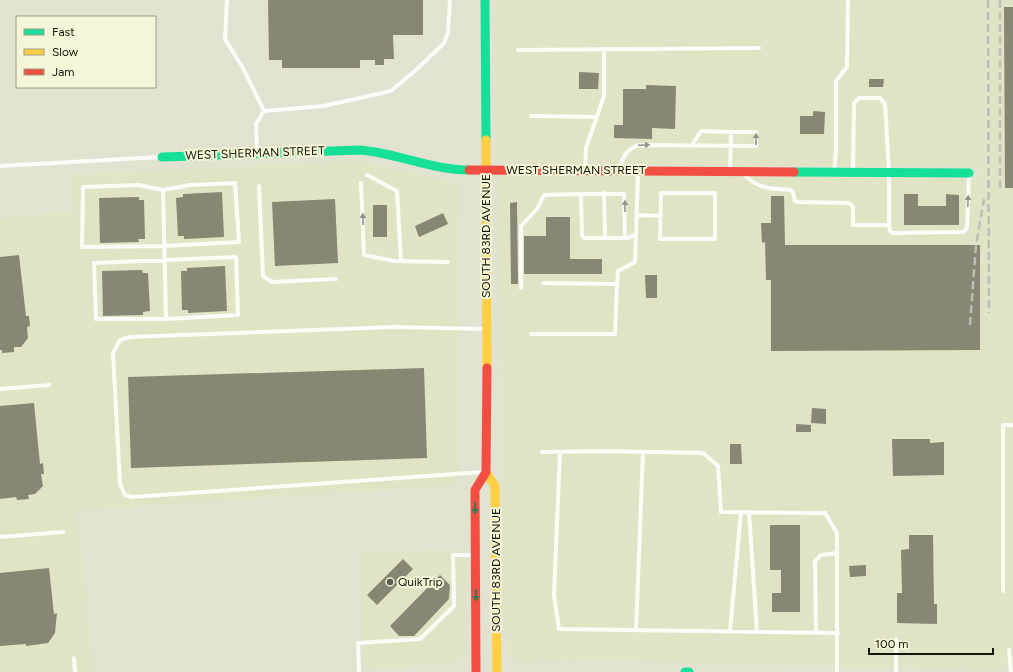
<svg xmlns="http://www.w3.org/2000/svg" width="1013" height="672" font-family="Figtree,sans-serif">
	<rect width="100%" height="100%" fill="#e2e2d1"/>
	<path fill="#e1e3c5" d="M496,0h517v669l-23,1 -309,-7 -63,-4 -100,3 -7,-4 -3,-6v-11l-5,-18 -6,-441 3,-5 5,-4 474,6 1,-12 -473,-3 -8,-5 -3,-5z
		M360,161l101,24 -4,300 -381,25 19,162h-95v-454l71,-6 -1,-37z
		M466,550l-1,105 -15,8 -79,6 -8,-6 -3,-111z"/>
	<path fill="#878773" d="M268,0h155v35h-30l1,24h-10v6h-9v-5h-15v8h-78v-8h-13z
		M1004,7h9v181h-8z
		M579,72l20,1 -1,16h-19z
		M869,79h15l-1,8h-14z
		M646,85l30,1 -1,43 -23,-1v11l-38,-1v-13h9v-36h23z
		M813,111l12,1 -1,22h-24v-18h13z
		M222,192l2,45 -40,2v-3h-6l-2,-38 7,-1v-3z
		M904,194h14v12h28v-12l13,1v30h-55z
		M771,196h13l1,49h195v105l-209,1v-71h-5l-1,-38 -3,1 -1,-20h10z
		M139,197v3h5l1,39h-7l1,3 -39,1 -1,-45z
		M335,199l3,64 -63,3 -3,-64z
		M517,202l1,82h-7l-1,-81z
		M373,205h14v32h-14z
		M443,213l5,11 -29,13 -4,-11z
		M546,217h24v42h32v15h-78v-38h22z
		M19,255l7,61h3l1,10 -3,1 1,11 -7,9h-7v5l-12,1v-3h-2v-93z
		M225,266l2,45 -39,2v-3h-6l-1,-39h6v-3z
		M142,270l1,3h5l2,38 -7,1v3l-40,1 -1,-45z
		M645,275h12v23h-11z
		M424,368l3,90 -296,10 -3,-91z
		M34,403l6,61 3,-1 1,11h-3l2,12 -8,8 -7,1 1,4 -12,1 -1,-3 -16,2v-93z
		M812,408l14,1v15l-15,-1z
		M796,424l15,1v7h-15z
		M892,439h38v4l14,-1v33l-51,1z
		M730,444h11l1,20h-12z
		M770,525h30v87h-28v-19h9v-23h-11z
		M909,535h24l1,69h3v20l-40,-1v-30h5l-1,-43 8,-1z
		M403,559l10,10 -36,36 -10,-10z
		M866,565v11l-16,1 -1,-11z
		M49,568l5,46 3,-1 -2,20 -7,10 -22,3v-2l-26,2v-73z
		M440,575l10,10 -1,14 -35,37h-15l-9,-10z"/>
	<g fill="none" stroke-linecap="round" stroke-linejoin="round">
		<path stroke="#fbfbf8" stroke-width="4" d="M227,0l-2,39 18,29 21,43
			M518,50l241,-2
			M531,116l66,1
			M692,145l9,-14 30,1 -1,39
			M257,152l-1,-28 8,-13 60,-5 67,-15 26,-22 27,-26 4,-10 2,-33
			M0,166l161,-9
			M585,170l1,-22 18,-52v-47
			M620,170c1,-12 8,-23 20,-25l116,1v-14h-25
			M834,172l2,-22v-69l11,-14 1,-67
			M743,173c13,16 29,16 48,17l2,2 2,9 3,1 51,1 4,4v18h36v-53l-4,-68 -5,-6h-21l-5,5 -1,68
			M367,175l30,16 4,70
			M235,183l4,59 -75,4 -82,1 1,-60 56,-2 24,5 27,-5z
			M361,183l3,72 30,6 54,1
			M259,186l4,90 9,6 64,-3
			M163,190c1,43 2,86 3,129h-70l-2,-56 142,-6 2,58 -72,4
			M604,193l1,45
			M661,193h54v46h-55z
			M581,194h43l1,44
			M638,215l22,1
			M889,225l1,6 2,2 71,-1 4,-4 2,-54
			M543,283l74,1 1,-13 17,-9 1,-28
			M521,288v-62l16,-17 7,-14 37,-1 1,41 2,3h44l8,-4 2,-61
			M531,334h84l2,-50
			M0,389l49,-4
			M542,452l61,-1 100,2 15,13 3,46 104,1 12,20v139
			M560,452l-6,143 5,34 279,4
			M483,472l-351,25 -7,-2 -5,-11 -7,-131 7,-13 10,-3 264,-10 92,2
			M749,512l8,120
			M0,537l63,-5
			M1003,591v-166h10
			M636,630l7,-178
			M730,631l11,-119
			M816,633l-1,-72 6,-6 16,-2
			M896,639v33
			M1009,650l2,22
			M74,658l1,14
			M359,672l-1,-29 62,-4 34,-33 -1,-51h22"/>
		<path stroke="#16e098" stroke-width="9" d="M485,0l1,140
			M162,157l198,-7c37,3 72,20 109,20
			M794,172l175,1
			M685,672h4"/>
		<path stroke="#ffcf43" stroke-width="9" d="M486,140l1,228
			M486,472l9,14 2,186"/>
		<path stroke="#f24e42" stroke-width="9" d="M469,170l325,2
			M476,672l-1,-182 11,-18 1,-104"/>
		<path stroke="#bdbdb9" stroke-width="2.5" stroke-dasharray="8 4" stroke-linecap="butt" d="M988,0l1,313
			M1000,0v188
			M970,325l6,-80 8,-46"/>
	</g>
	<defs><path id="oneway-solid" d="M-6-.8H1V-3.2L6.5 0L1 3.2V.8H-6Z"/></defs>
	<g fill="#93938d">
		<use href="#oneway-solid" transform="translate(756 139) rotate(-90)"/>
		<use href="#oneway-solid" transform="translate(644 145) rotate(-3)"/>
		<use href="#oneway-solid" transform="translate(968 201) rotate(-88)"/>
		<use href="#oneway-solid" transform="translate(625 206) rotate(-90)"/>
		<use href="#oneway-solid" transform="translate(363 219) rotate(-92)"/>
	</g>
	<g fill="#158458">
		<use href="#oneway-solid" transform="translate(475 508) rotate(90)"/>
		<use href="#oneway-solid" transform="translate(476 595) rotate(90)"/>
	</g>
	<circle fill="#5c5c50" stroke="#f5f6d7" stroke-width="1.5" cx="390" cy="582" r="4"/>
	<g text-anchor="middle" stroke-width="4" stroke-linejoin="round" paint-order="stroke">
		<g font-size="12" fill="#14140a" stroke="#f5f6d7">
			<text transform="translate(255 153) rotate(-2)" y="4">WEST SHERMAN STREET</text>
			<text x="576" y="174">WEST SHERMAN STREET</text>
			<text transform="translate(486 236) rotate(-90)" y="4">SOUTH 83RD AVENUE</text>
			<text transform="translate(496 570) rotate(-90)" y="4">SOUTH 83RD AVENUE</text>
		</g>
		<g font-size="12" fill="#14140a" stroke="#f5f6d7" text-anchor="start">
			<text x="398" y="586">QuikTrip</text>
		</g>
	</g>
	<rect x="16" y="16" width="140" height="72" fill="#f5f6d7" stroke="#9b9c85"/>
	<rect x="24" y="29" width="20" height="6" fill="#16e098" stroke="#9b9c85"/>
	<text x="52" y="36" font-size="12" fill="#14140a">Fast</text>
	<rect x="24" y="49" width="20" height="6" fill="#ffcf43" stroke="#9b9c85"/>
	<text x="52" y="56" font-size="12" fill="#14140a">Slow</text>
	<rect x="24" y="69" width="20" height="6" fill="#f24e42" stroke="#9b9c85"/>
	<text x="52" y="76" font-size="12" fill="#14140a">Jam</text>
	<path d="M869 648v6h124v-6" fill="none" stroke="#14140a" stroke-width="2"/>
	<text x="875" y="648" font-size="12" fill="#14140a" stroke="#f5f6d7" stroke-width="3" paint-order="stroke">100 m</text>
</svg>
